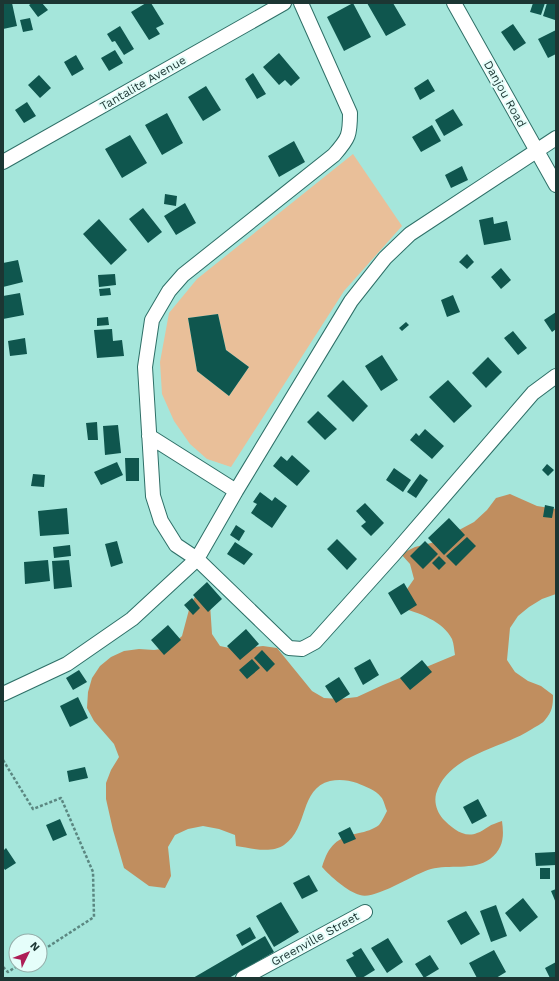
<svg xmlns="http://www.w3.org/2000/svg" width="559" height="981" font-family="'Work Sans',sans-serif">
	<rect width="100%" height="100%" fill="#a5e6db"/>
	<path fill="#e9bf99" fill-rule="evenodd" d="M353,154l49,72 -58,65 -113,176 -24,-8 -17,-15 -16,-23 -12,-27 -2,-32 9,-49 28,-34zM218,314l8,36 23,17 -20,29 -32,-25 -9,-53z"/>
	<path fill="#c08e5f" d="M510,494l27,12 19,3v85l-14,5 -13,8 -11,9 -8,12 -3,32 8,12 13,9 13,5 12,9c0,11 -1,17 -8,25 -3,4 -9,6 -13,9 -30,20 -84,25 -96,65 -2,9 1,18 7,25 8,8 21,20 34,14 4,-1 7,-4 11,-6 4,-3 9,-4 14,-6 2,15 2,27 -12,38 -17,12 -41,5 -59,10 -18,5 -55,31 -71,26 -12,-3 -30,-19 -38,-28 7,-22 14,-29 37,-34 6,-1 15,-4 20,-8 3,-4 6,-10 8,-14 -2,-4 -3,-11 -6,-14 -5,-7 -17,-11 -24,-14 -9,-3 -18,-4 -27,-2 -31,8 -21,47 -46,64 -13,9 -33,3 -48,1l-1,-11 -16,-6 -16,-3 -15,3 -13,6 -7,12 3,29 -6,12 -16,-2 -25,-18 -11,-38 -7,-31v-16l5,-13 8,-13 -5,-13 -20,-23 -7,-13 1,-16 4,-14 8,-12 11,-9 13,-6 15,-2 15,1 15,-2 13,-12 8,-30 7,-13 13,11 2,30 8,12 14,3 29,-3 14,2 35,43 12,7 16,1 17,-2 26,-12 72,-30c-1,-5 -1,-11 -3,-16 -8,-17 -34,-27 -51,-31l4,-16 9,-13 -4,-15 -9,-10 14,-7 16,-4 15,-6 28,-15 13,-12 9,-12z"/>
	<path fill="#0f564e" d="M12,3l5,23 -14,3v-25z
		M32,3h10l6,7 -10,7 -9,-12z
		M146,3h5l13,21 -8,4 4,6 -11,6 -18,-28z
		M353,3l18,34 -27,14 -17,-34z
		M367,3h26l13,22 -20,11z
		M533,3h12l-4,12 -11,-3z
		M547,3h9l-1,17 -12,-4z
		M30,18l3,12 -10,2 -3,-12z
		M513,24l13,19 -12,8 -13,-19z
		M120,26l14,23 -10,6 -9,-14 -3,1 -5,-8z
		M556,30v24l-8,4 -10,-19z
		M115,50l8,13 -14,8 -8,-13z
		M279,53l21,25 -9,8 -6,-6 -6,5 -16,-18z
		M76,55l8,14 -12,7 -8,-14z
		M253,73l13,21 -9,5 -12,-20z
		M39,75l12,13 -11,10 -12,-13z
		M428,79l7,12 -15,9 -6,-12z
		M206,86l15,24 -18,11 -15,-24z
		M27,102l9,14 -12,7 -9,-13z
		M453,109l10,16 -19,11 -9,-16z
		M167,113l16,30 -21,12 -17,-30z
		M432,125l9,16 -20,11 -9,-15z
		M130,135l17,28 -25,15 -17,-29z
		M294,141l11,21 -26,15 -11,-21z
		M462,166l6,14 -17,8 -6,-13z
		M165,194l12,2 -1,10 -12,-2z
		M185,203l11,20 -20,12 -12,-19z
		M143,208l19,24 -14,11 -19,-24z
		M493,217l1,7 13,-3 4,19 -27,5 -5,-25z
		M99,219l28,31 -16,15 -28,-31z
		M467,254l7,8 -7,7 -8,-7z
		M18,260l5,22 -20,5v-24z
		M501,268l10,12 -10,9 -10,-12z
		M115,274l1,11 -17,2 -1,-12z
		M110,288l1,7 -11,1 -1,-7z
		M20,293l4,22 -21,4v-23z
		M453,295l7,17 -13,5 -6,-17z
		M556,312v17l-4,3 -8,-12z
		M218,314l8,36 23,17 -20,29 -32,-25 -9,-53z
		M108,317l1,8 -12,1v-8z
		M406,322l3,3 -7,6 -3,-3z
		M112,329l1,12 9,-1 2,16 -27,2 -3,-28z
		M513,331l14,17 -9,7 -14,-17z
		M25,338l2,16 -17,2 -2,-15z
		M382,355l16,25 -17,11 -16,-25z
		M488,357l14,15 -16,16 -14,-15z
		M343,380l25,26 -15,16 -26,-26z
		M448,380l24,26 -18,17 -25,-26z
		M318,411l19,18 -12,11 -18,-18z
		M97,422l1,18h-10l-2,-17z
		M118,425l3,28 -16,2 -2,-29z
		M425,429l19,17 -12,13 -22,-19 6,-7 3,3z
		M292,455l18,16 -13,15 -24,-20 8,-10 6,5z
		M125,458h14v23h-13z
		M117,462l6,13 -22,10 -7,-13z
		M547,464l7,6 -6,6 -6,-6z
		M394,468l17,12 -8,12 -17,-12z
		M33,474l12,1 -1,12 -13,-1z
		M420,474l8,6 -12,18 -9,-6z
		M260,492l12,9 3,-4 12,9 -15,22 -21,-15 6,-9 -4,-2z
		M365,503l19,20 -13,13 -10,-10 5,-4 -10,-11z
		M545,505l9,2 -2,11 -9,-1z
		M67,508l2,26 -29,2 -2,-25z
		M449,518l16,17 -21,20 -16,-17z
		M236,525l9,6 -6,10 -9,-6z
		M467,537l9,9 -20,20 -10,-10z
		M337,539l20,20 -10,11 -20,-21z
		M117,541l6,22 -12,4 -6,-23z
		M425,541l13,13 -15,15 -13,-13z
		M235,542l18,12 -9,11 -17,-11z
		M70,545l1,11 -17,2 -1,-11z
		M439,556l7,7 -7,7 -7,-7z
		M48,560l2,21 -25,3 -1,-22z
		M69,560l3,27 -18,2 -2,-28z
		M207,582l15,17 -14,13 -15,-17z
		M404,583l13,22 -16,10 -13,-22z
		M192,598l8,10 -7,7 -9,-10z
		M168,625l13,15 -17,15 -13,-15z
		M246,629l13,15 -19,16 -13,-14z
		M262,650l13,14 -8,8 -13,-14z
		M252,659l8,9 -13,11 -8,-9z
		M370,659l9,16 -16,10 -9,-17z
		M422,660l10,12 -22,18 -10,-12z
		M79,670l8,12 -14,8 -7,-12z
		M339,677l11,17 -14,9 -11,-17z
		M78,697l10,21 -18,9 -10,-21z
		M85,767l3,11 -19,4 -2,-11z
		M478,799l9,17 -15,8 -9,-17z
		M60,819l7,16 -14,6 -7,-16z
		M350,827l6,12 -12,5 -6,-11z
		M6,848l10,15 -11,7 -2,-3v-16z
		M555,852l1,13 -20,1 -1,-13z
		M540,868h10v11h-10z
		M309,875l9,16 -16,8 -9,-16z
		M556,889v14l-5,-12z
		M523,898l15,19 -18,15 -15,-19z
		M281,902l18,30 -25,15 -18,-31z
		M496,905l11,31 -16,6 -11,-31z
		M466,911l14,23 -19,11 -14,-24z
		M250,927l6,11 -14,8 -6,-11z
		M265,936l9,16 -45,26h-36z
		M388,938l15,24 -16,11 -16,-25z
		M361,948l14,22 -13,8h-5l-11,-18 8,-4 -2,-3z
		M494,950l12,22 -10,6h-19l-8,-15z
		M430,955l9,14 -15,9 -9,-14z
		M556,962v16h-6l-5,-10z"/>
	<g fill="none" stroke-linecap="round" stroke-linejoin="round">
		<g stroke="#2e6f67" stroke-width="16">
			<path id="minor" d="M301,3l49,110c0,22 -1,25 -16,42l-151,120 -14,16 -17,29 -7,47 8,129 8,25 15,24 21,14 92,89 13,1 13,-7 79,-88 139,-161 23,-17
				M454,3l102,182
				M3,162l281,-159
				M149,436l87,55
				M3,694l64,-30 65,-45 65,-60 39,-68 115,-190 34,-43 25,-24 146,-96
				M243,978l122,-66"/>
		</g>
		<path stroke="#5b8781" stroke-width="2.5" stroke-dasharray="3 2" stroke-linecap="butt" d="M3,760l30,49 28,-11 32,74 1,45 -54,35
			M3,967l5,5 11,-7"/>
		<use href="#minor" stroke="#fff" stroke-width="14"/>
	</g>
	<g text-anchor="middle" stroke-width="4" stroke-linejoin="round" paint-order="stroke">
		<g font-size="12" fill="#1c3633" stroke="#e5fefa">
			<text transform="translate(143 83) rotate(-30)" y="4">Tantalite Avenue</text>
			<text transform="translate(505 94) rotate(61)" y="4">Danjou Road</text>
			<text transform="translate(315 939) rotate(-29)" y="4">Greenville Street</text>
		</g>
	</g>
	<rect width="559" height="981" fill="none" stroke="#1c3633" stroke-width="8"/>
	<g transform="translate(28 953) rotate(47)"><circle r="19" fill="#e5fefa" stroke="#95aeaa"/>
	<path d="M0-3L7 15L0 10L-7 15Z" fill="#ad1d56"/>
	<text y="-6" font-size="11" font-weight="bold" text-anchor="middle" fill="#1c3633">N</text>
	</g>
</svg>
